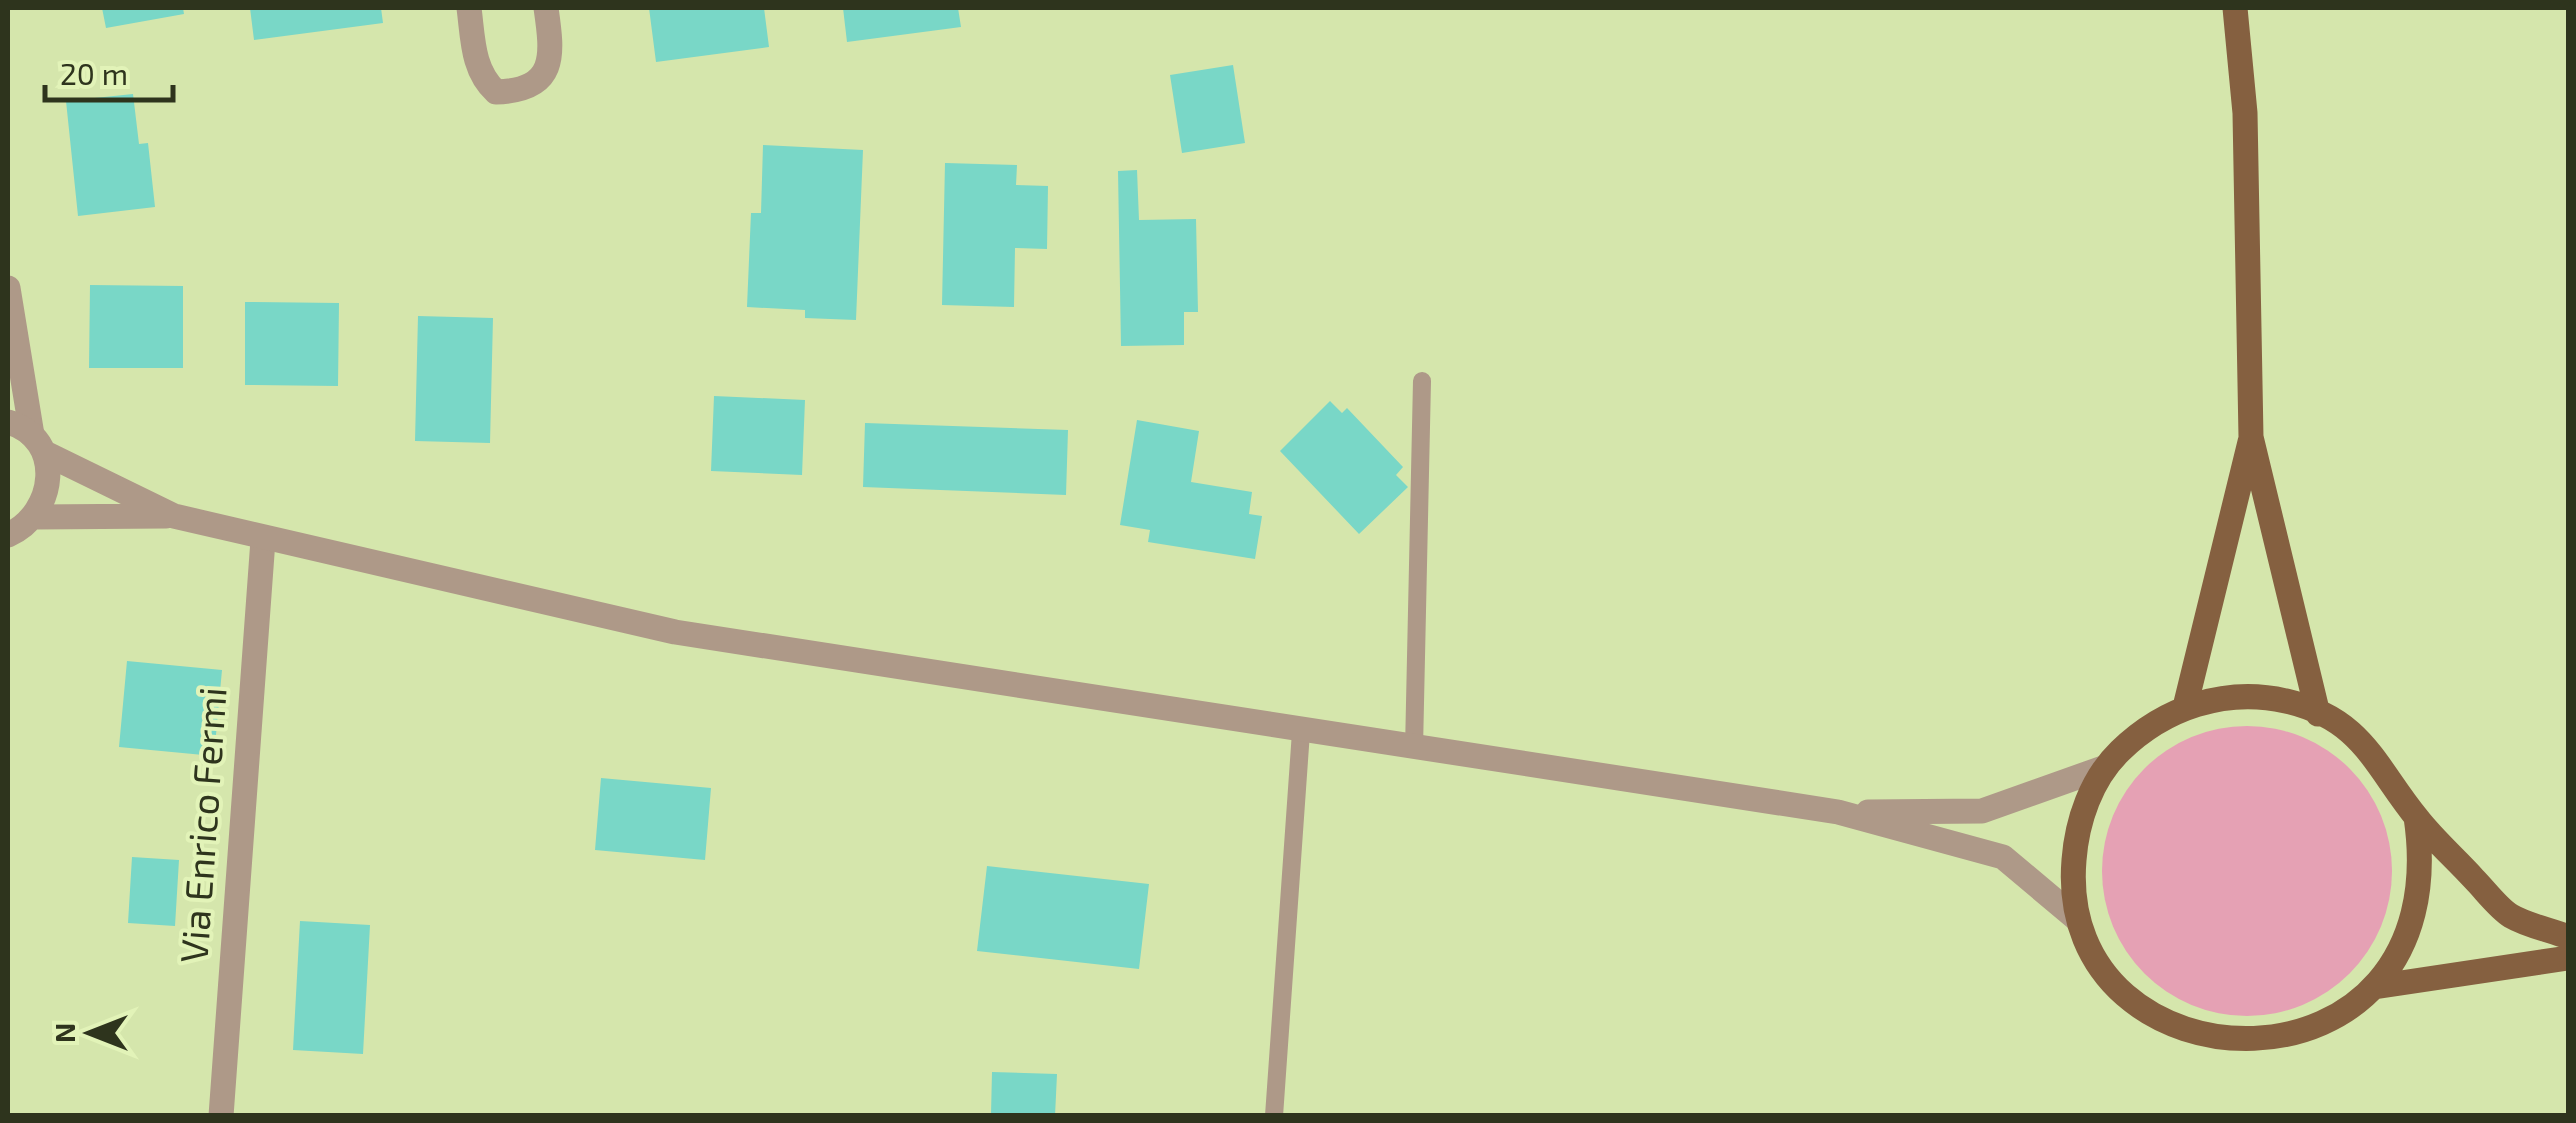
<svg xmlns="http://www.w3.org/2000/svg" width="2576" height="1123" font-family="'Exo 2',sans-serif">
	<rect width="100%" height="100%" fill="#d5e6ac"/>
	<path fill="#e5a1b4" d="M2102 871a145 145 0 1 1 290 0a145 145 0 1 1-290 0Z"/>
	<path fill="#79d7c7" d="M102,8h81l1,6 -78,14z
		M250,8h131l2,15 -129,17z
		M649,8h115l5,39 -113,15z
		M843,8h115l3,19 -114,15z
		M1233,65l12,78 -63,10 -12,-78z
		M133,94l6,50 9,-1 7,64 -77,9 -12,-115z
		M763,145l100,5 -7,170 -51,-2v-8l-58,-3 4,-94h10z
		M945,163l72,2 -1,20 32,1 -1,63 -32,-1 -1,59 -72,-2z
		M1137,170l2,50 57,-1 2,93h-14v33l-63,1 -3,-175z
		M90,285l93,1v82h-94z
		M245,302l94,1 -1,83 -93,-1z
		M418,316l75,2 -3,125 -75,-2z
		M714,396l91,4 -3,75 -91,-4z
		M1330,401l12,12 5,-5 56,59 -7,8 12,12 -49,47 -79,-83z
		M1137,420l62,11 -8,51 61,10 -3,22 13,2 -7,43 -107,-17 2,-12 -30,-5z
		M865,423l203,7 -2,65 -203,-8z
		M127,661l95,9 -8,86 -95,-9z
		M601,778l110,10 -6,72 -110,-10z
		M132,857l47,3 -4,66 -47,-3z
		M987,866l162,18 -10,85 -162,-18z
		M300,921l70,4 -7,129 -70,-4z
		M992,1072l65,2 -2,42 -64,-2z"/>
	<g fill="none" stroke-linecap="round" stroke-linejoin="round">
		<path stroke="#ae9988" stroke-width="18" d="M1414,749l8,-368
			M1274,1116l27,-384"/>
		<path stroke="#ae9988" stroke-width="25" d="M469,8c4,30 3,62 27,84 61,-2 57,-36 50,-84
			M8,288l24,147
			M221,1116l42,-576"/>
		<path stroke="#ae9988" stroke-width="25" d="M8,422c58,17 48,92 0,113
			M45,453l129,63 501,116 1163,180 165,45 75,63
			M36,517l130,-1
			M1868,812l114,-1 121,-43"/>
		<path stroke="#856040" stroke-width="25" d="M2235,8l10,105 6,324 67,277
			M2185,707l65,-265
			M2416,817c44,295 -362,281 -342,43 3,-39 17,-81 46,-109 44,-43 105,-64 166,-50 77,18 88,64 131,117 17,22 39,41 57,61 11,11 24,29 37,37 17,10 40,14 57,21
			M2374,987l194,-29"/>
	</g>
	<g text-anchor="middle" stroke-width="8" stroke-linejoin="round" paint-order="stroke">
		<g font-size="38" fill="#2e341d" stroke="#e2f3b8">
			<text transform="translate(204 825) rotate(-86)" y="13">Via Enrico Fermi</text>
		</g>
	</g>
	<rect width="2576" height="1123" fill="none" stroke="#2e341d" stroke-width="20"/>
	<g transform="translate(90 1033) rotate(270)" stroke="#e2f3b8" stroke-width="8" paint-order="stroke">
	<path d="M0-8L18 38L0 25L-18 38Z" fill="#2e341d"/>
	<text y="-15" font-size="28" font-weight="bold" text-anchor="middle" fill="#2e341d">N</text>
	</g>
	<path d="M45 85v15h128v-15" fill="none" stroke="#2e341d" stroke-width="5"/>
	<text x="60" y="85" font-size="30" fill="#2e341d" stroke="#e2f3b8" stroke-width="8" paint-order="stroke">20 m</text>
</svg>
